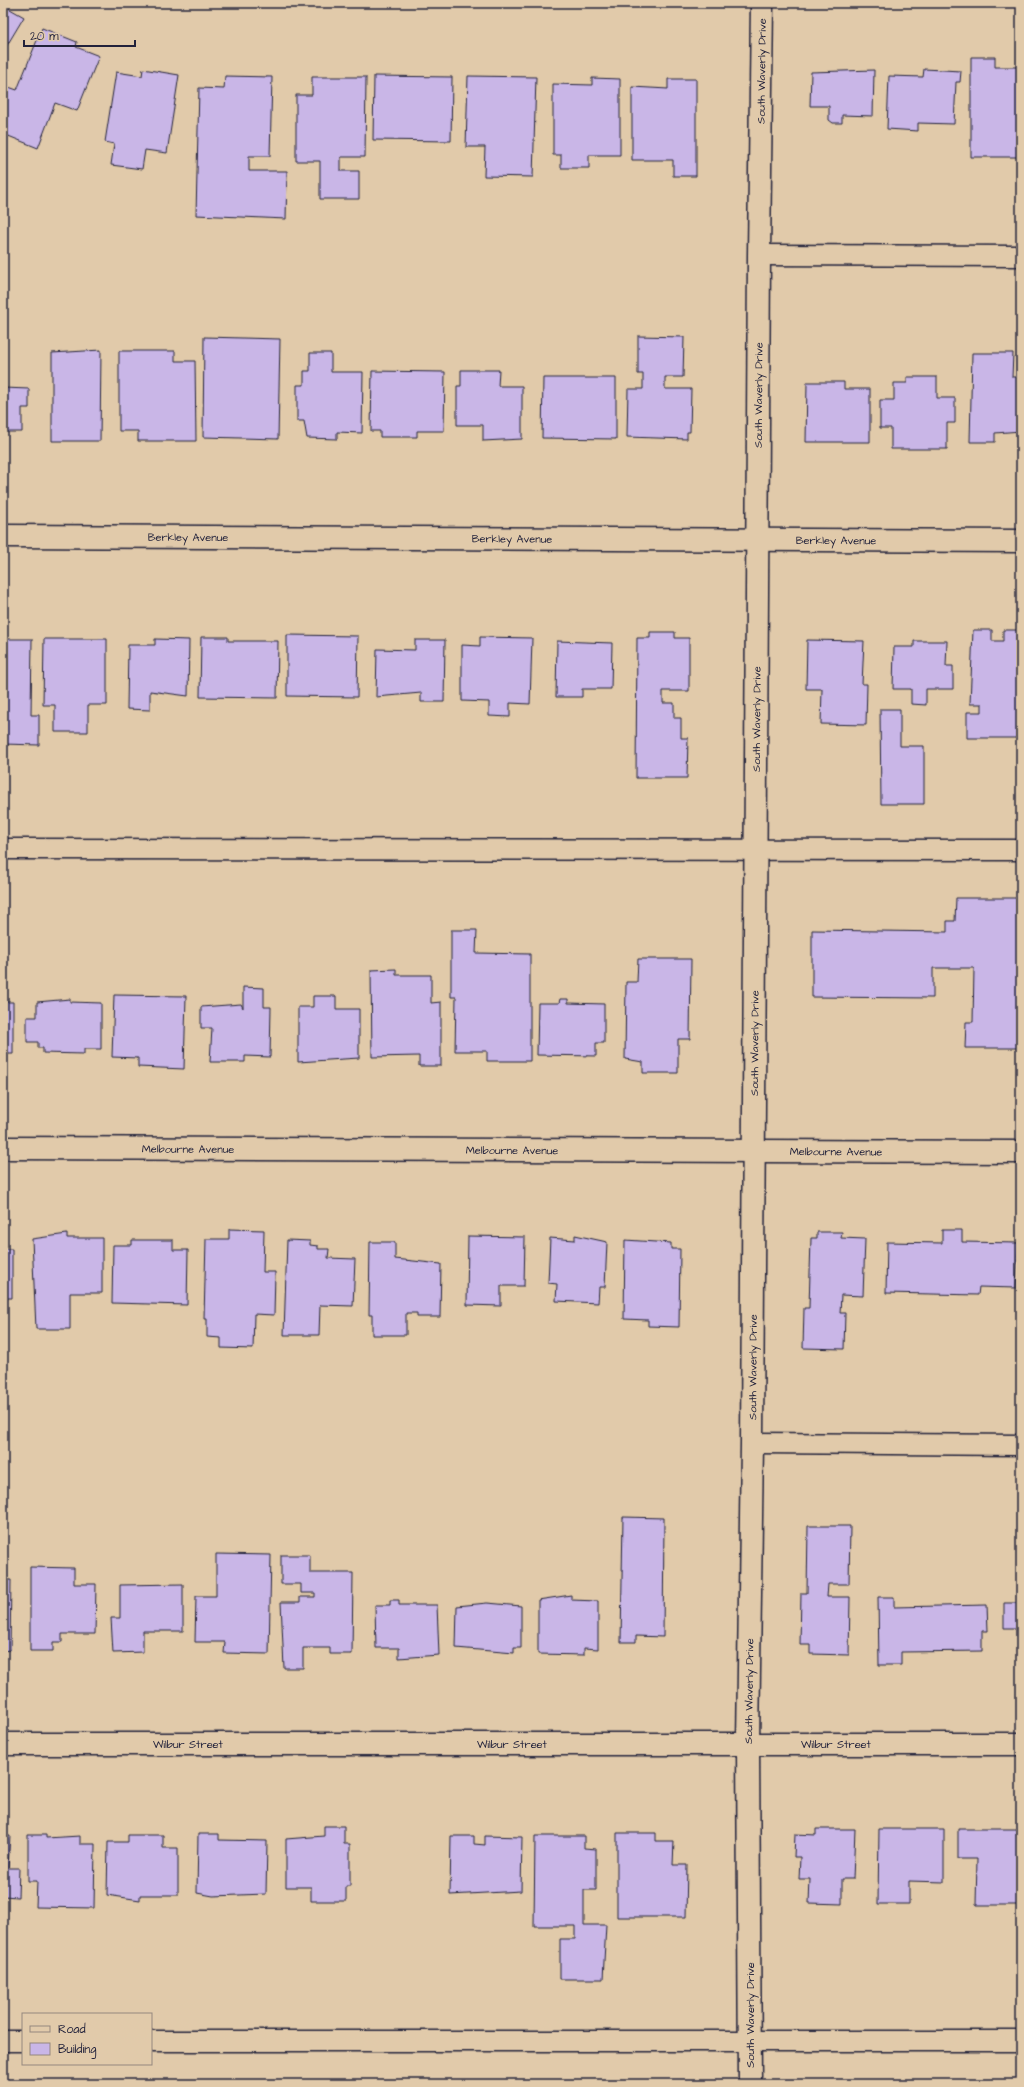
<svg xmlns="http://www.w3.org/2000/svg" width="1024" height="2087" font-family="'Architects Daughter',sans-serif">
	<rect width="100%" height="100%" fill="#e1caaa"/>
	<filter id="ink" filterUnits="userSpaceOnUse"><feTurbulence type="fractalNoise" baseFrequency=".025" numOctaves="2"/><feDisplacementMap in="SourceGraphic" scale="8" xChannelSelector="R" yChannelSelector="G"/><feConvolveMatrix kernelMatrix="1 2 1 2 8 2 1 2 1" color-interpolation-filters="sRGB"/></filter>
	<g filter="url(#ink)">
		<path fill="#c9b6e7" stroke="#22223b" d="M3,5l21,12 -21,35z
			M42,28l35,14 -1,5 23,9 -22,55 -22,-8 -17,45 -32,-13 -3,9v-59l14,5z
			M971,57h24v10h26v90h-50z
			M143,69l36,6 -12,78 -22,-3 -3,19 -31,-4 3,-21 -9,-2 11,-70 26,4z
			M924,69l37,2 -1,11h-4l-2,42 -36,-1v8l-31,-2 2,-53 34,1z
			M874,70l-1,46 -31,-1v8h-9l-4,-3v-14h-19l1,-34z
			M225,76l47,1 -2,79h-21v15h38l-1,48 -90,-4 3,-127 25,1z
			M374,76l78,1 -1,64 -78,-1z
			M468,76l68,1 -3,100 -49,-1 1,-29h-19z
			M312,77h54l-1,80h-24v14h18v28h-39v-38h-24v-66h16z
			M592,78l28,1v76h-31v13h-28v-13h-8v-71l39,1z
			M668,79h28v97h-23v-16h-41v-73l36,2z
			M638,336l46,1 -1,40h-18v12h26l-1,43h-3v7l-60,-2 1,-48h15v-15h-5z
			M204,337l76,2 -2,100 -75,-2z
			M101,350l-1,91h-48v-88z
			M119,351h56v10h20l1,80h-58v-10h-19z
			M310,353h21v19h32l-1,61 -25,-1v7l-30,-1 -3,-17h-7v-36h7v-14h6z
			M972,353h41l-1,24h9v54l-26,2v9h-25z
			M461,370h38l-1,16h24v53l-39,2v-16h-26v-39h4z
			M372,371l73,1 -1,59h-27v6h-37v-6h-9z
			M907,377h30v21h18v25h-8v26h-56v-21h-11v-28h14v-17h13z
			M543,378h73v61l-74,-1z
			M807,382h37v7h26v53h-64z
			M3,388l26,1v19h-7v24h-19z
			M973,630h19v11h11v-11h18v108h-54v-26h15v-8h-12z
			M650,632h25v6h14v53h-26v12h11v15h7v20h7l-1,40h-51l1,-140h13z
			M287,635l71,1 -1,61 -70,-1z
			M201,637h27v4h50l-1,57 -77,-1z
			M480,637l52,1 -2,66 -20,-1v14l-21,-1v-14l-27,-1v-56l18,1z
			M3,639h29l-1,76h8v30l-36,-1z
			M44,639h63v66h-19v27h-33v-27h-12z
			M155,639l34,1 -1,56 -38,-5v19l-23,-1 1,-64h27z
			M415,640h30l-1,62h-23v-9l-45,4 1,-48 38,1z
			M807,640l57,1 -2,43h5l-1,41 -45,-1 1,-35h-16z
			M557,641l55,2 -1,46h-29v8h-26z
			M914,641h33l-1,25h7v23h-27v16l-15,-1v-15h-18l1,-42h20z
			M880,709h20v37h24v58h-43z
			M956,898h65v150h-56l1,-26h7l1,-54h-41v30l-121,-1v-67l135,2v-11h8z
			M451,930h26l-1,23 54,1v107h-43v-10h-32l1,-54h-5z
			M638,959h53l-1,80h-12v34h-35v-11l-18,-3 1,-77h11z
			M396,969v6h35v28l10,-1v64h-22v-10l-47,1 -1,-87z
			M243,987l21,1v19h7l-1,50 -25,-1v6h-35l2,-34h-11v-21l40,-3 2,4z
			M114,995l72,1 -2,73 -46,-2v-9l-26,-1z
			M313,996h23v13h23v49l-61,4v-55h15z
			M70,999v3l31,1v46h-17v5l-41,-1v-5h-5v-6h-11v-25h10v-15z
			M560,999h8v4l36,1v39h-8v13l-59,-1 1,-52h21z
			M3,1002h10v52h-10z
			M229,1229l35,1 -1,42h12l-1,43 -20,-1 -1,35 -32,-1v-10l-14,-1v-18h-3l2,-80h23z
			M942,1230h20v12l56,1 -2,45 -37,-1 -1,8 -92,-2 1,-51 55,1z
			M817,1232h25l-1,6 24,1 -2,57 -22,-1 -1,18h5l-1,36 -41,-1 1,-40h5l2,-70h6z
			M67,1234v4h35v55h-32v36h-34l-4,-90z
			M575,1235l32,7 -2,45h-6l-1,16 -42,-2 1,-17 -9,-1 2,-45 25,2z
			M468,1236l57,1 -1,49h-23v20l-34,-1z
			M132,1240h41v10h15l-1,55 -75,-2 1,-58h19z
			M287,1240l23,1v4l8,1v3h11l-1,9 27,1 -2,47 -33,-1 -1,30h-35z
			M625,1240l46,3v6h9l-1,78 -31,-1v-6l-24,-1z
			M370,1242h25v17l46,5 -1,53h-23v-4h-11v22h-34v-20h-3z
			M3,1249h9v49h-9z
			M623,1517l41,1 -1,119 -27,-1v6h-15z
			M808,1526h42l-1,58h-21l-1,13h23l-1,58 -39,-1v-9h-10l1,-52h6z
			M216,1554l55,1 -2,99 -45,-1 1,-11h-30l1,-46h20z
			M281,1555h29v18h43l-1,81h-22v-6h-27v20h-19l-3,-66h19v-5h15v-4h-14v-9h-20z
			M30,1567l44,1v16h22l-1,50h-33v8h-9v9h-23z
			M3,1580h8l-1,70 -7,1z
			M183,1584v47h-40v21l-30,1 -2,-35h9v-33z
			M571,1595v5l27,1v48l-14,-1v7l-46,-1v-54z
			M878,1597h16v10l93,-2 1,26h-6v20l-81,1v13h-22z
			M390,1600h9v5h38l2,50 -40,3v-10h-23l-1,-43h15z
			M487,1603l34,3v42h-7v5l-58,-5 1,-42z
			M1004,1603h17v25h-17z
			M324,1826h20v18h6v42h-4v15h-35v-14h-25v-48l38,-3z
			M816,1829h39l-2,50h-11v25l-33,-1 1,-24h-11l1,-22h-6l1,-23 21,1z
			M879,1829h65v53l-35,-1v23h-31z
			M958,1829h63v76h-45l1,-46h-19z
			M617,1833h39v8h18l-1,24h14l-1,52h-69z
			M198,1834h21v6l48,1 -1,53 -53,2 -16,-3z
			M28,1835h18v3l34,-2v8h15l-1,64 -58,-1 1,-26h-9z
			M128,1835h35v13h15v47h-38v5l-33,-5 1,-53h20z
			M3,1836h7l-2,32h11l-1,29 -15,-1z
			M451,1836h23v8l11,1v-9l37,1 -1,54 -71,4z
			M535,1836h49v12l12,1v41h-12v35h22l-3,54h-43v-40h15v-13h-41z"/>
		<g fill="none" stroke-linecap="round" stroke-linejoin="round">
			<g stroke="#22223b" stroke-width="23">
				<path id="lane" d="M759,255l262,1
					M3,849l1018,1
					M752,1443l269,2
					M3,2041h20
					M151,2041h870"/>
			</g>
			<g stroke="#22223b" stroke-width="25">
				<g id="street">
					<path id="s1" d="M3,536l1018,5"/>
					<path id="s2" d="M3,1148l1018,4"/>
					<path id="s3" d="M3,1744h1018"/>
					<path id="s4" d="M750,2084l-2,-340 4,-301 7,-1188 3,-252"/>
				</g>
			</g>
			<use href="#lane" stroke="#e1caaa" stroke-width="20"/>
			<use href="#street" stroke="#e1caaa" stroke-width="22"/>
		</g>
	</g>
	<g text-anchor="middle" stroke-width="3" stroke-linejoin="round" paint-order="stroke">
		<g font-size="11" fill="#22223b" stroke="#e1caaa">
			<text dy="4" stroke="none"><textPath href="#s4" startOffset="2013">South Waverly Drive</textPath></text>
			<text dy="4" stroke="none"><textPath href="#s4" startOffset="1689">South Waverly Drive</textPath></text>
			<text dy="4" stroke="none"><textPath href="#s1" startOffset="185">Berkley Avenue</textPath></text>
			<text dy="4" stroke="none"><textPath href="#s1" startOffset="509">Berkley Avenue</textPath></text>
			<text dy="4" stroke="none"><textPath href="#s1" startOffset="833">Berkley Avenue</textPath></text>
			<text dy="4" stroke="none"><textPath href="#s4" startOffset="1365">South Waverly Drive</textPath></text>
			<text dy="4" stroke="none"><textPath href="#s4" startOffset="1041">South Waverly Drive</textPath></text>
			<text dy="4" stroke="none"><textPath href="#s2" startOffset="185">Melbourne Avenue</textPath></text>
			<text dy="4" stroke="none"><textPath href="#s2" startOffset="509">Melbourne Avenue</textPath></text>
			<text dy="4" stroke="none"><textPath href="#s2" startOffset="833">Melbourne Avenue</textPath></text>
			<text dy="4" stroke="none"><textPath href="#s4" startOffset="717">South Waverly Drive</textPath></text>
			<text dy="4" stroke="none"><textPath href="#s4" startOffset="393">South Waverly Drive</textPath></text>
			<text dy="4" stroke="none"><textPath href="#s3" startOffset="185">Wilbur Street</textPath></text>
			<text dy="4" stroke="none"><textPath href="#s3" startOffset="509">Wilbur Street</textPath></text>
			<text dy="4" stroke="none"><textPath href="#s3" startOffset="833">Wilbur Street</textPath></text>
			<text transform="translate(750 2015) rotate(-90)" y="4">South Waverly Drive</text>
		</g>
	</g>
	<rect width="1024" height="2087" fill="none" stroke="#e1caaa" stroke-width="16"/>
	<rect x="8" y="8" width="1008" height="2071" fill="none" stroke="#22223b" stroke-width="1.5" filter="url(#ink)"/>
	<rect x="22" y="2013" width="130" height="52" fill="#e1caaa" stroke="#95877e"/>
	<rect x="30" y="2026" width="20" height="6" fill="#e1caaa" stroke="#95877e"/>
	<text x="58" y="2033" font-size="12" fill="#22223b">Road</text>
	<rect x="30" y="2043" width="20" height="12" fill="#c9b6e7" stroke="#95877e"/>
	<text x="58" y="2053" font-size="12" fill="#22223b">Building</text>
	<path d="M24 40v6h111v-6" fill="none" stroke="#22223b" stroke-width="2"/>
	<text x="30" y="40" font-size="12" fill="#22223b" stroke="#e1caaa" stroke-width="3" paint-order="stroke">20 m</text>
</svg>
